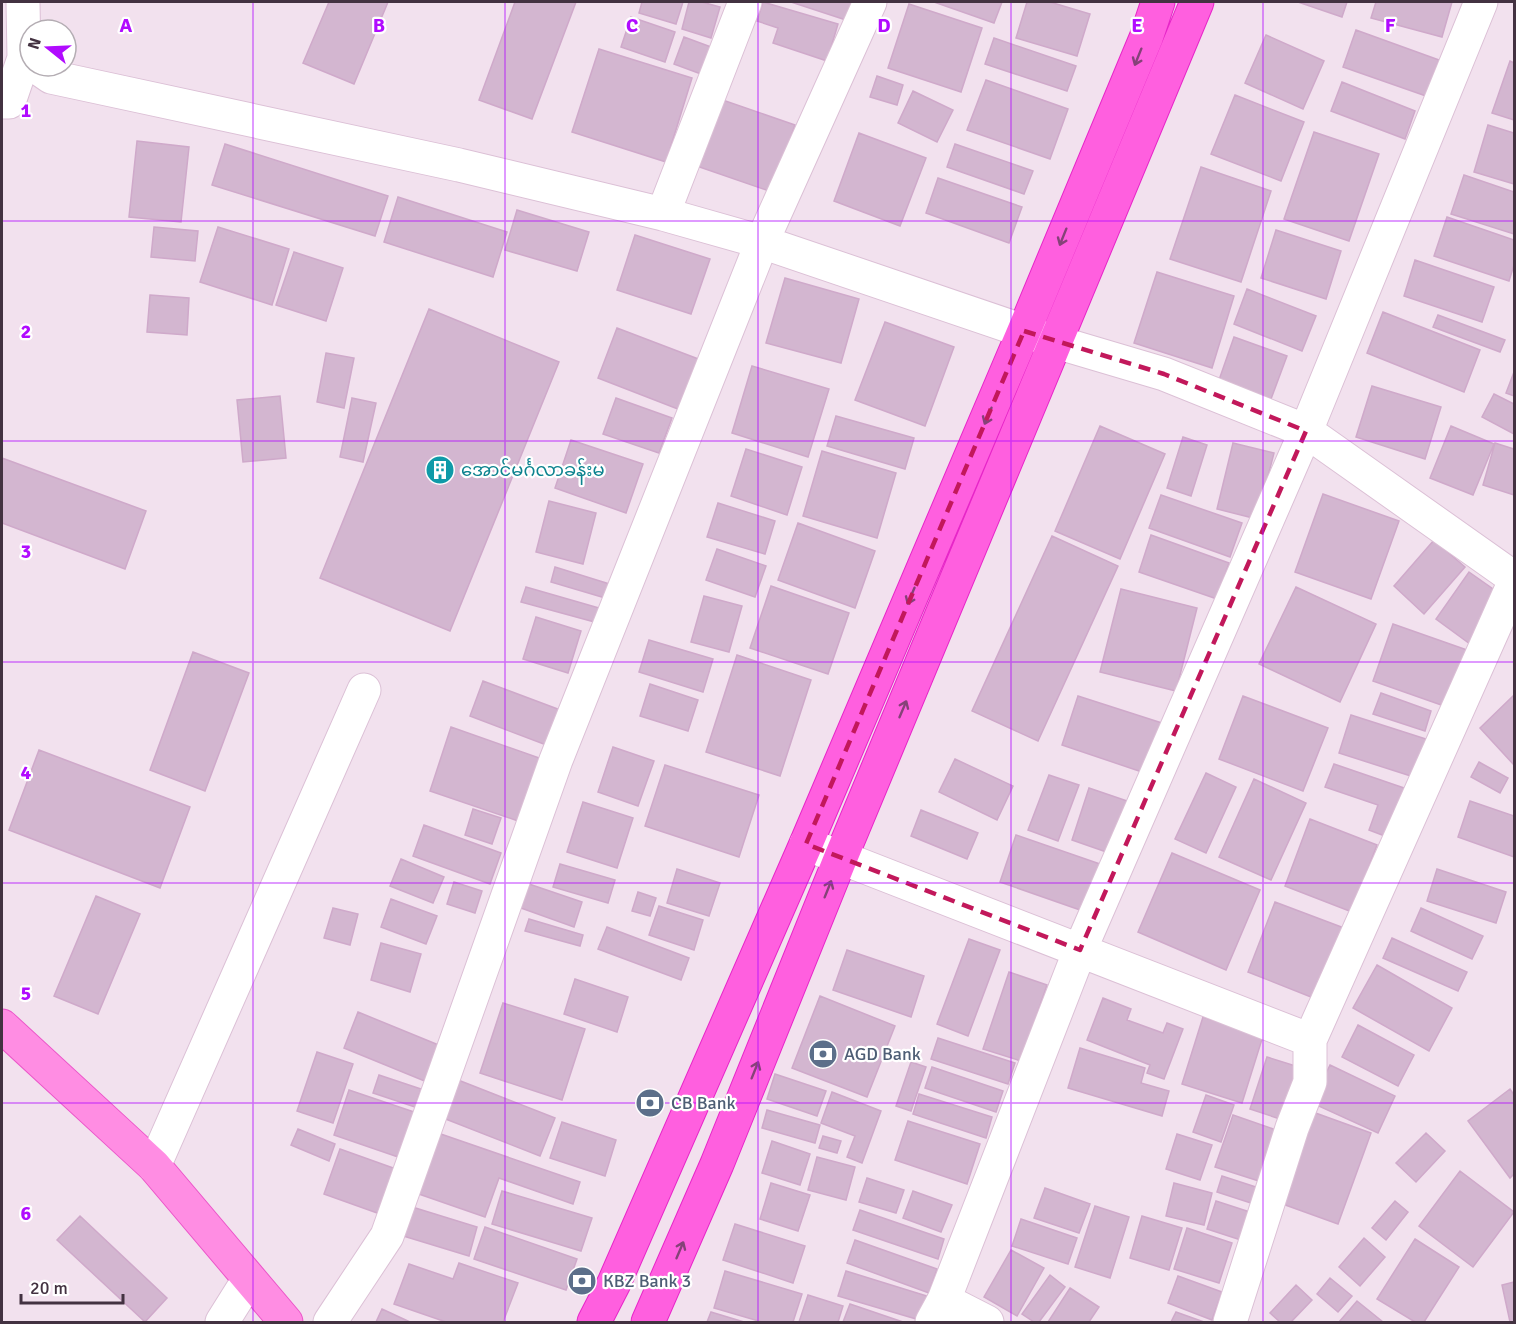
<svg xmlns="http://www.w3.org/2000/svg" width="1516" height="1324" font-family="Signika,'Noto Sans Myanmar',sans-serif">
	<rect width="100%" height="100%" fill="#f2e1ee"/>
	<path fill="#d3b6d0" stroke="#cfa9ca" stroke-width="1.5" d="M329,2h59l-34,82 -51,-21z
		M515,2h61l-44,117 -53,-19z
		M642,2h41l-7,22 -37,-11z
		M689,2h13l18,5 -9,31 -29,-9z
		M763,2l75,22 -11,37 -54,-18 5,-15 -21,-7z
		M791,2h66l-5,20z
		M934,2h68l-8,21z
		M1027,2h23l40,12 -13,42 -61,-18z
		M1298,2h49l-5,15z
		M1376,2h76l-10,35 -71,-19z
		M909,4l73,24 -21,64 -73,-24z
		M631,17l44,15 -10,30 -44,-15z
		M1356,30l83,30 -13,36 -83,-29z
		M1266,35l58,26 -21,48 -58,-26z
		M684,37l27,10 -10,27 -27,-10z
		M994,38l82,28 -9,25 -82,-27z
		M599,49l93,29 -26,84 -94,-30z
		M1510,61l4,2v57l-22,-7z
		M877,76l26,9 -6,20 -27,-8z
		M986,80l82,29 -18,50 -83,-29z
		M1342,82l73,29 -10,28 -74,-28z
		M913,91l40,19 -16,32 -39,-19z
		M1235,95l69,27 -23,59 -70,-27z
		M711,96l84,29 -23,67 -84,-29z
		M1488,125l26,8v51l-40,-12z
		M1314,132l65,22 -30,87 -65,-22z
		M859,133l67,25 -26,68 -66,-25z
		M137,141l52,6 -8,75 -52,-5z
		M225,144l163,52 -13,40 -163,-51z
		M955,144l78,27 -9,23 -77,-27z
		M1201,167l70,24 -30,91 -71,-23z
		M1464,175l50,17v42l-63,-20z
		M938,178l84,29 -13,36 -83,-30z
		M398,197l109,35 -14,45 -109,-35z
		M517,210l72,22 -12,39 -72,-21z
		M1447,217l67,23v25l-5,16 -75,-25z
		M154,227l44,4 -3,30 -44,-4z
		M218,227l71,22 -17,56 -72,-23z
		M1276,230l65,21 -15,48 -65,-21z
		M635,235l75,24 -19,55 -74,-24z
		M294,252l49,16 -17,53 -50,-16z
		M1415,260l79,27 -12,35 -78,-26z
		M1157,272l77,24 -22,72 -78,-25z
		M785,278l74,21 -18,64 -75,-20z
		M1247,289l69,27 -14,35 -68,-27z
		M150,295l39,3 -2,37 -40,-3z
		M429,309l130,53 -109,269 -130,-53z
		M1383,312l97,38 -16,42 -97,-39z
		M1438,315l67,25 -5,12 -67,-25z
		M885,322l69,25 -29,79 -70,-26z
		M617,328l84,32 -18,51 -85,-33z
		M1234,337l53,19 -16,43 -52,-19z
		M326,353l28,5 -10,50 -27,-6z
		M752,366l77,23 -21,68 -76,-24z
		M1514,372v24l-8,-3z
		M1372,386l69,21 -16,52 -69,-22z
		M1494,394l20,10v30l-32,-17z
		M280,396l6,62 -43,4 -6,-62z
		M352,398l24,5 -13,59 -23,-5z
		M616,398l56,20 -13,35 -56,-19z
		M836,416l78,22 -9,31 -78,-23z
		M1100,426l65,28 -45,105 -65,-28z
		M1451,426l43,18 -21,51 -43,-17z
		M1183,437l24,8 -16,51 -24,-8z
		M571,440l72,24 -17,49 -71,-25z
		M1233,443l41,10 -17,66 -40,-10z
		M1495,443l19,6v46l-31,-10z
		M746,449l56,18 -15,48 -56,-19z
		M822,451l74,22 -19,65 -74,-22z
		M2,458l144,53 -21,58 -123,-46z
		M1323,494l76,27 -28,78 -76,-27z
		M1161,495l81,28 -12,34 -81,-29z
		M549,501l47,12 -13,51 -47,-12z
		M718,503l57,18 -10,33 -58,-17z
		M798,523l77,28 -20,57 -77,-28z
		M1151,535l78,28 -12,36 -78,-27z
		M1052,536l66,30 -80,175 -66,-30z
		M1434,540l31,27 -41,47 -30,-28z
		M717,549l49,17 -11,31 -49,-17z
		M555,567l61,19 -4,14 -61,-18z
		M1469,572l34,24 -33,48 -34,-25z
		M771,586l78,27 -21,61 -78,-26z
		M526,587l80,23 -4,14 -81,-22z
		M1296,587l80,37 -36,78 -81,-38z
		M1121,589l76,19 -21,83 -76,-19z
		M704,596l38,10 -13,46 -38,-10z
		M536,617l45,14 -13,42 -45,-14z
		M1393,624l74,26 -20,57 -74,-26z
		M649,640l64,19 -10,33 -64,-20z
		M193,652l56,21 -44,118 -55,-21z
		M737,655l74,25 -31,96 -74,-24z
		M483,681l80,30 -14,35 -79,-30z
		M650,684l48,16 -10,31 -48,-15z
		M1381,693l50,18 -6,20 -52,-17z
		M1514,695v70l-34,-37z
		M1078,696l84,27 -17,50 -83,-28z
		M1243,696l85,32 -25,63 -84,-32z
		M1351,715l78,25 -12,38 -78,-25z
		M451,727l91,32 -21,63 -91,-31z
		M613,747l41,14 -16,45 -40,-14z
		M39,750l151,57 -30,81 -151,-58z
		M955,759l58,27 -16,34 -58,-28z
		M1479,762l29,16 -8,15 -29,-16z
		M1334,764l73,25 -17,49 -21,-8 9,-25 -53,-18z
		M665,765l94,30 -20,62 -94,-31z
		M1206,773l30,14 -30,66 -31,-14z
		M1049,775l30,10 -21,56 -30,-11z
		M1254,779l52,24 -35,77 -52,-23z
		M1089,788l44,15 -18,52 -43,-15z
		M1470,801l44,15v41l-56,-20z
		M583,802l50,16 -16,50 -50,-16z
		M473,809l28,9 -9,26 -27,-9z
		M921,810l57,23 -11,26 -56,-23z
		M1310,819l67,26 -25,67 -67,-26z
		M424,825l77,28 -11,31 -77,-28z
		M1016,835l84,29 -17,47 -83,-29z
		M1172,853l88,37 -34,80 -88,-38z
		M401,859l43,18 -11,26 -43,-17z
		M560,864l55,16 -7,23 -55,-16z
		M677,869l43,14 -11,33 -42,-13z
		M1437,869l69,23 -10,31 -69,-22z
		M454,882l28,9 -7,22 -28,-9z
		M529,884l53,18 -8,25 -53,-19z
		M638,892l18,6 -6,18 -18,-5z
		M96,896l44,18 -42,100 -44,-18z
		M391,899l46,17 -11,28 -45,-17z
		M1275,902l69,26 -28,71 -68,-27z
		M659,906l44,14 -9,30 -45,-15z
		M333,908l25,6 -8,31 -26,-7z
		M1421,908l62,28 -11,23 -61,-28z
		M529,919l54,16 -3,11 -55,-15z
		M607,927l82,31 -8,22 -83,-31z
		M1392,938l75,34 -9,19 -75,-33z
		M969,939l31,11 -32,86 -31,-12z
		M381,943l40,11 -11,38 -39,-12z
		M847,950l77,26 -13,41 -78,-27z
		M1377,965l75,43 -23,43 -76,-43z
		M1009,972l38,13 -26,76 -38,-12z
		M575,979l53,18 -11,35 -53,-18z
		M820,996l75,30 -28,71 -75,-29z
		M1103,998l28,11 -4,11 36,13 4,-10 16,6 -19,50 -17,-6 3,-8 -63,-25z
		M503,1003l82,26 -23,71 -82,-27z
		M358,1012l83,34 -14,36 -83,-34z
		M1203,1017l60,19 -21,67 -60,-19z
		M1358,1025l56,30 -16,31 -56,-29z
		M938,1038l77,25 -7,21 -77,-25z
		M1080,1048l65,20 -4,15 28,8 -7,25 -94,-28z
		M317,1052l36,12 -20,59 -36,-12z
		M1267,1057l35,11 -16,53 -36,-12z
		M911,1062l15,5 -15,44 -15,-5z
		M1330,1065l65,31 -17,37 -66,-30z
		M932,1067l71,24 -7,21 -71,-24z
		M775,1074l51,17 -9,25 -50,-17z
		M379,1075l42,14 -6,18 -42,-14z
		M453,1078l102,40 -15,38 -102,-40z
		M1510,1089l4,6v79l-4,4 -42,-57z
		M349,1090l68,23 -16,45 -67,-23z
		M832,1092l49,19 -19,52 -15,-6 8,-21 -34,-13z
		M919,1094l73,23 -6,21 -73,-24z
		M1206,1095l28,10 -13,37 -28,-10z
		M767,1110l53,15 -5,18 -53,-15z
		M1310,1111l61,22 -33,91 -61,-22z
		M1233,1115l46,16 -17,51 -47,-15z
		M908,1121l72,23 -13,40 -72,-24z
		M562,1122l54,18 -11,36 -55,-18z
		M298,1129l37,15 -6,17 -38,-16z
		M435,1132l145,50 -7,22 -74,-26 -14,39 -72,-25z
		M1426,1133l19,18 -29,31 -20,-19z
		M1177,1134l35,11 -12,35 -34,-11z
		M823,1136l18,5 -4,12 -18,-5z
		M772,1141l38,13 -10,31 -38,-12z
		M340,1149l56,20 -16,45 -56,-20z
		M817,1157l38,10 -9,33 -38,-10z
		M1460,1171l54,41 -41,55 -54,-41z
		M1222,1176l37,12 -5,16 -37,-12z
		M867,1178l37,12 -8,23 -37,-11z
		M771,1183l39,12 -12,36 -38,-12z
		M1174,1183l38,10 -8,32 -38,-9z
		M1045,1188l45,16 -11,29 -45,-15z
		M502,1191l90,27 -11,33 -89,-27z
		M913,1191l39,14 -11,27 -38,-14z
		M1216,1201l37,12 -9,28 -37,-12z
		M1395,1201l13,11 -22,28 -14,-12z
		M409,1206l68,21 -8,29 -69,-21z
		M1095,1206l34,11 -19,61 -35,-11z
		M860,1210l84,29 -6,20 -85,-29z
		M80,1216l87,82 -22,24 -88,-82z
		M1142,1216l40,12 -13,42 -39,-12z
		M1021,1219l56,19 -9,26 -56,-18z
		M735,1224l70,22 -12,37 -70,-23z
		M485,1227l92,32 -11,31 -92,-31z
		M1187,1228l45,15 -13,40 -45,-14z
		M1364,1238l21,19 -25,29 -21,-19z
		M1415,1239l44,28 -35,55h-9l-38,-23z
		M855,1240l82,29 -8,24 -82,-30z
		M1011,1250l33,18 -27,48 -33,-19z
		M459,1263l59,20 -15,39h-57l-52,-18 15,-40 44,15z
		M725,1271l77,23 -9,28h-31l-48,-14z
		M846,1271l84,26 -7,24 -85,-25z
		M1050,1275l15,12 -26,35h-5l-12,-8z
		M1178,1276l44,16 -10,28 -44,-17z
		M1330,1278l22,18 -14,16 -21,-18z
		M1514,1282v40h-4l-8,-37z
		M1296,1285l16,15 -21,22h-11l-10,-9z
		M1070,1288l29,19 -10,15h-41z
		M808,1295l35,11 -5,16h-39z
		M1357,1301l26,21h-44z
		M850,1304l53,18h-60z
		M382,1309l28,13h-34z
		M711,1312l33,10h-37z
		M1176,1312l28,10h-33z"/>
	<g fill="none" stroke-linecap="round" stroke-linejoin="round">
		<g stroke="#dcc0d6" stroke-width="35">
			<path id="minor" d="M23,2l1,56 6,5
				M35,66l16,11 408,88 204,49 99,28 294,100 108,32 142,57 208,147
				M2,102h7l15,-44
				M663,214l82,-212
				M806,844l504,196
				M154,1166l210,-476
				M944,1300l43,22
				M222,1322l27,-43
				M330,1322l57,-86 169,-476 206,-518 108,-240
				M932,1322l12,-22 136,-350 226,-519 175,-429
				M1230,1322l62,-194 18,-46v-42l204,-457"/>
		</g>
		<g stroke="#eb56c9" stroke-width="35">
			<path id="major" d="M2,1026l152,140 132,156"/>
		</g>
		<g stroke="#e726c8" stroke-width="35">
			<path id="highway" d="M594,1322l20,-39 192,-439 218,-513 122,-293 12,-36
				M648,1322l69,-158 124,-307 356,-855"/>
		</g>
		<use href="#minor" stroke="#fff" stroke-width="33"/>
		<use href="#major" stroke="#ff8de3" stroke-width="33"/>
		<use href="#highway" stroke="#ff5fdf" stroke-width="33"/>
	</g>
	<defs><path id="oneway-shaft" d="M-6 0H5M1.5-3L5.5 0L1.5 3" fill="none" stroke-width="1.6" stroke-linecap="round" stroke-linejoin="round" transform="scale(1.5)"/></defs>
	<g stroke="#854278">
		<use href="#oneway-shaft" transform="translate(1138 57) rotate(112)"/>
		<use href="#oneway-shaft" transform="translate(1063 237) rotate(112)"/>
		<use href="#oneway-shaft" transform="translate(988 416) rotate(113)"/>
		<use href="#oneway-shaft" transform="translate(911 596) rotate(113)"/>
		<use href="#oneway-shaft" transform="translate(903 709) rotate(-67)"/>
		<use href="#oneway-shaft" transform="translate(828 889) rotate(-68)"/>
		<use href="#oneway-shaft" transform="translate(755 1070) rotate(-68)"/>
		<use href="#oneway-shaft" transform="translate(680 1250) rotate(-67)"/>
	</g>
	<path fill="none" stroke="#c2185b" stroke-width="4.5" stroke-dasharray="12 8" stroke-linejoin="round" d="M1024,331l140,43 142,57 -226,519 -274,-106z"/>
	<path fill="none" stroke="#b10bff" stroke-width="1.5" stroke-opacity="0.55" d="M253,2v1320M505,2v1320M758,2v1320M1011,2v1320M1263,2v1320M2,221h1512M2,441h1512M2,662h1512M2,883h1512M2,1103h1512"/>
	<defs>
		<g id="building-disc" transform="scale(1.5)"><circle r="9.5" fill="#0f9aa8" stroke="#fff"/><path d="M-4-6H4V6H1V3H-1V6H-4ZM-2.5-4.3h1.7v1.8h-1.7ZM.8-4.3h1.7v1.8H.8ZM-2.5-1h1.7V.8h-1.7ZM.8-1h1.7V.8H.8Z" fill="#fff"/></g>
		<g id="bank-disc" transform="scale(1.5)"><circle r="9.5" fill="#5c6f8a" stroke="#fff"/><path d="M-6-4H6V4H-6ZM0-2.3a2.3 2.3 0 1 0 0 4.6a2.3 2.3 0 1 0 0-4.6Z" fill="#fff"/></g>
	</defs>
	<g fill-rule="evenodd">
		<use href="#building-disc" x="440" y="470"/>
		<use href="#bank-disc" x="823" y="1054"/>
		<use href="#bank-disc" x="650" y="1103"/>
		<use href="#bank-disc" x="582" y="1281"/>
	</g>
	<g text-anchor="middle" stroke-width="4.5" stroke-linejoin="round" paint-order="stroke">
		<g font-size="18" fill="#0d838f" stroke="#fff" text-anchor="start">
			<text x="461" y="476">အောင်မင်္ဂလာခန်းမ</text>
		</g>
		<g font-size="18" fill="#4e5e75" stroke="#fff" text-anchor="start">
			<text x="844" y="1060">AGD Bank</text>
			<text x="671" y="1109">CB Bank</text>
			<text x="603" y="1287">KBZ Bank 3</text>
		</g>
	</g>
	<g font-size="20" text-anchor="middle" font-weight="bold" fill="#b10bff" stroke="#fff" stroke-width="4.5" stroke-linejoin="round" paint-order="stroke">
		<text x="126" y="32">A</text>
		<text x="379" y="32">B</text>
		<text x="632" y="32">C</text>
		<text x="884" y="32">D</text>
		<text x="1137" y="32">E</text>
		<text x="1390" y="32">F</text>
		<text x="26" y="117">1</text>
		<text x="26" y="338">2</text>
		<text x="26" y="558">3</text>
		<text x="26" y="779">4</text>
		<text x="26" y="1000">5</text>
		<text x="26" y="1220">6</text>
	</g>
	<rect width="1516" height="1324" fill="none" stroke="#433241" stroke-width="6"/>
	<g transform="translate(48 48) rotate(288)"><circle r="28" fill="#ffffff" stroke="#b4adb3" stroke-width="1.5"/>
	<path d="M0-4.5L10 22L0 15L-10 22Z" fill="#b10bff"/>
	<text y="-9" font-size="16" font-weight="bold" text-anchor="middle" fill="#433241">N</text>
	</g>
	<path d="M21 1294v9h102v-9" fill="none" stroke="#433241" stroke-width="3"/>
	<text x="30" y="1294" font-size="18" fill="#433241" stroke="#ffffff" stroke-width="4.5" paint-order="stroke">20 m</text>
</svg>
